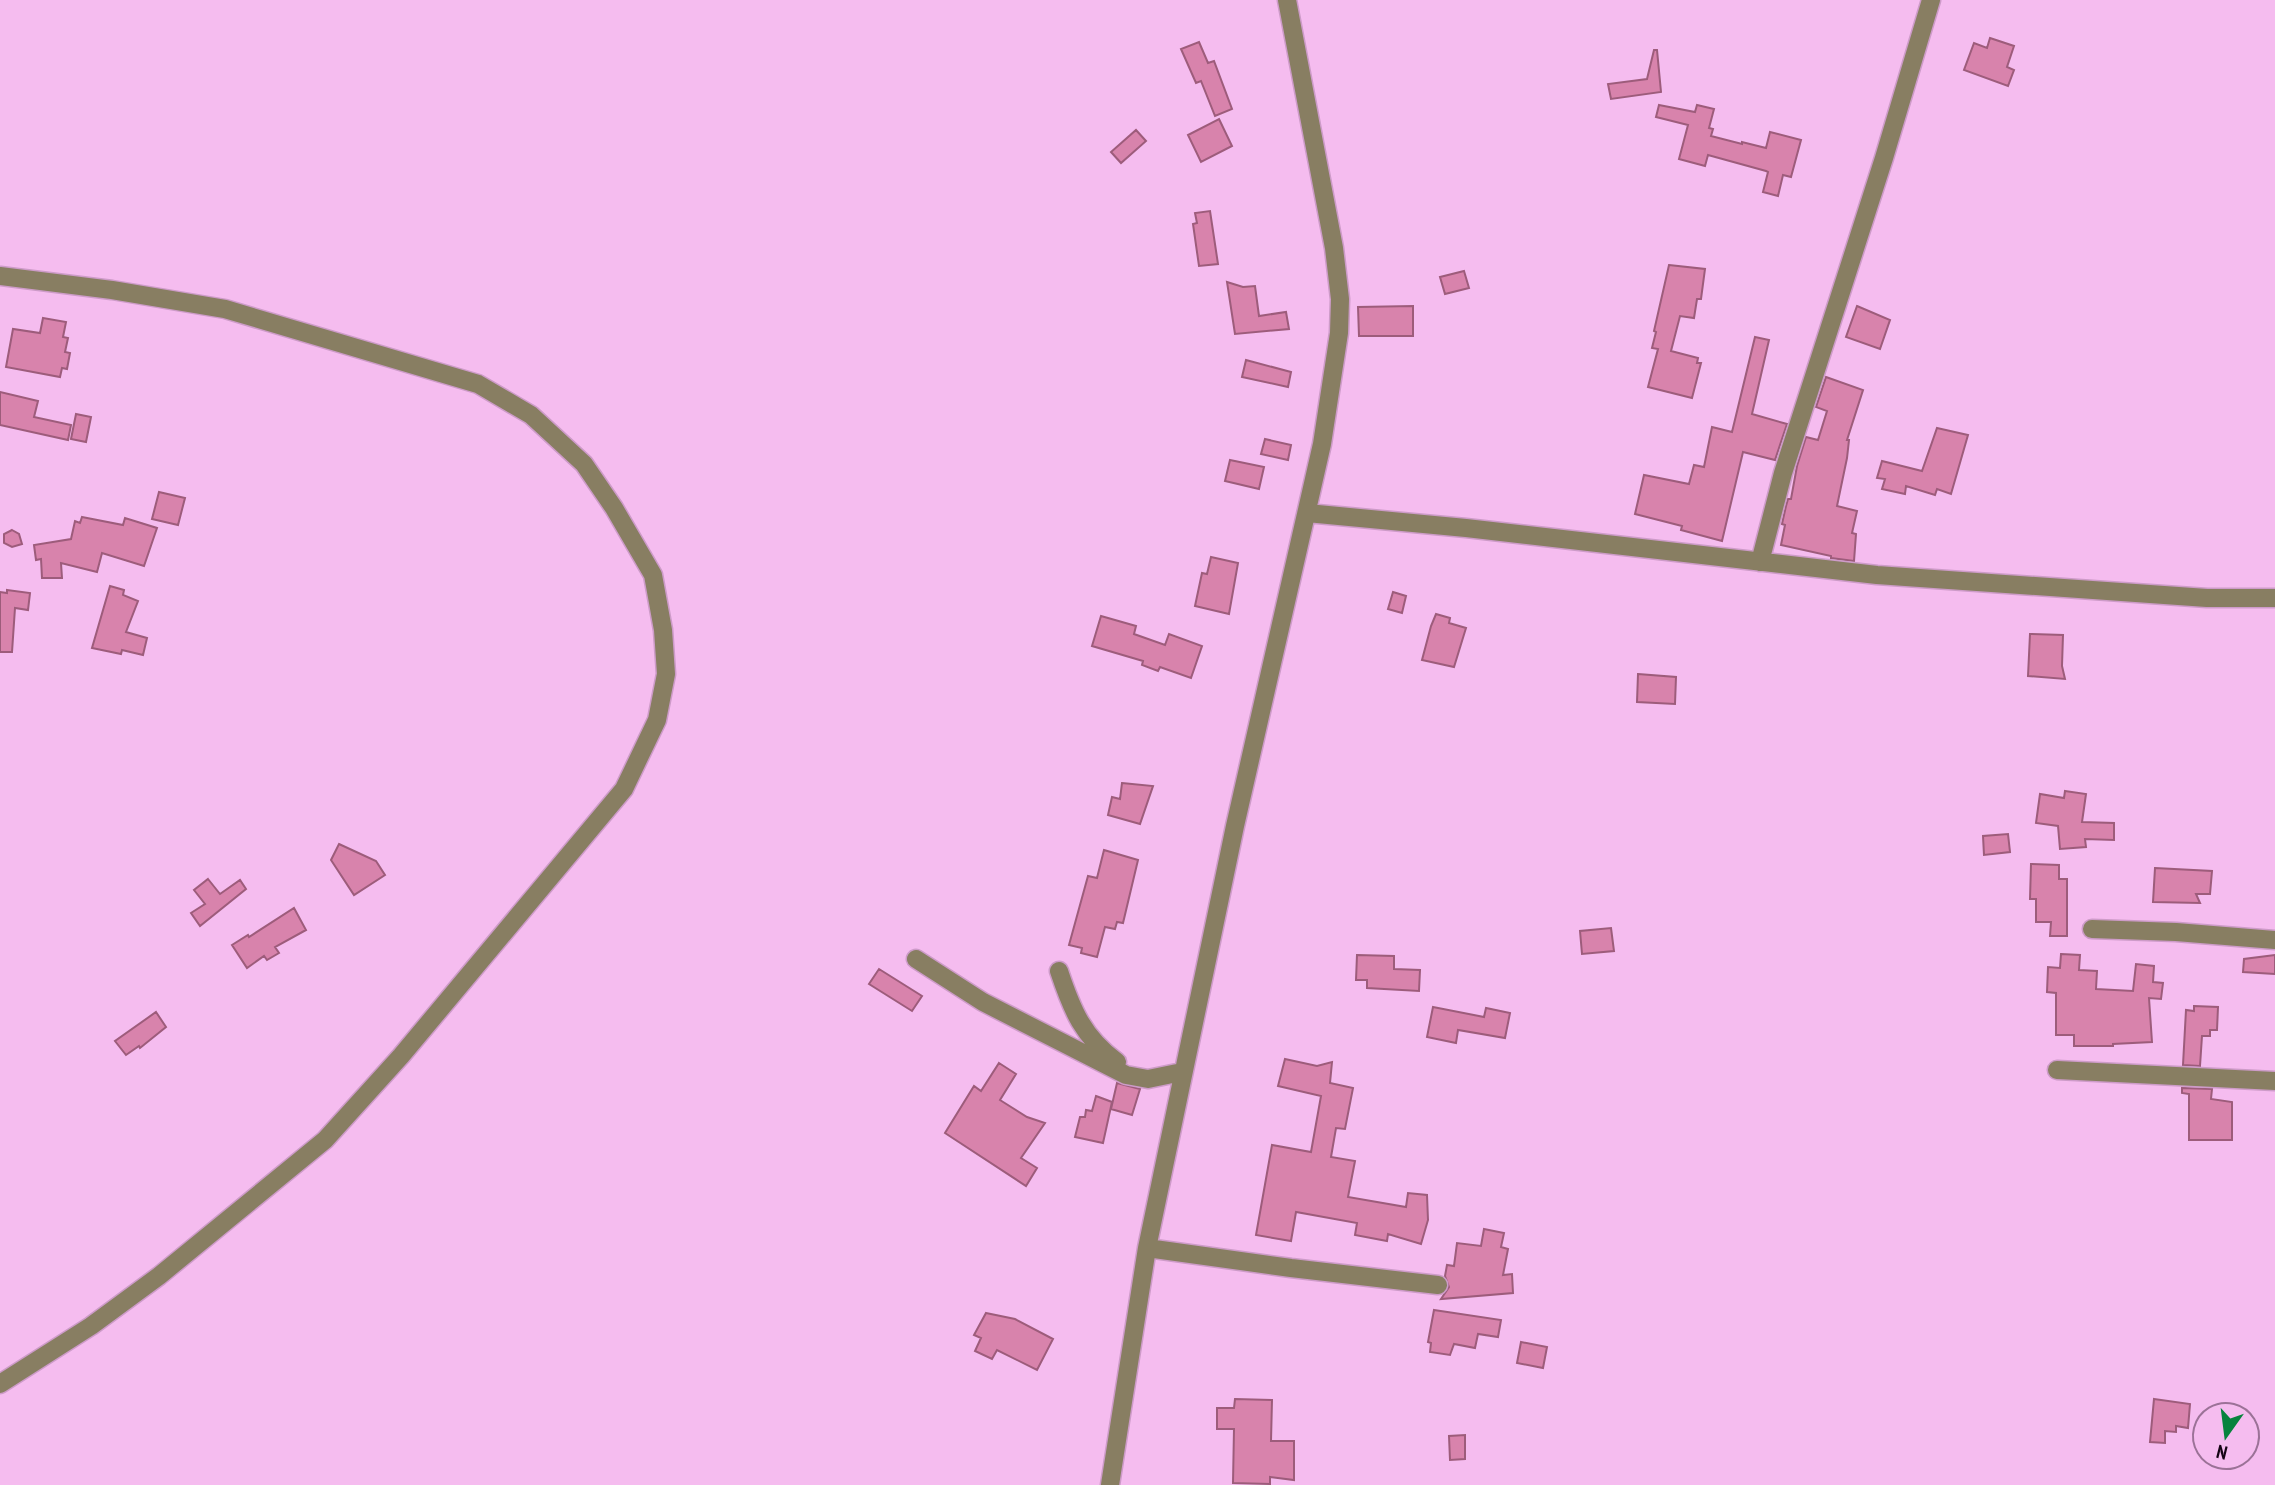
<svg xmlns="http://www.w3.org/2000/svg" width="2275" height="1485" font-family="'PT Sans Narrow',sans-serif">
	<rect width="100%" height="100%" fill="#f5bcef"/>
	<path fill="#d883ac" stroke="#9d5c7b" stroke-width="2" d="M1990,38l24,8 -7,21 7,3 -6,16 -44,-16 10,-27 13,5z
		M1199,42l9,21 6,-2 18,48 -17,7 -14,-35 -5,2 -15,-34z
		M1654,50h3l4,42 -50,7 -3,-15 39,-5z
		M1659,105l36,7 2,-7 17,4 -5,19 4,1 -2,7 31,8v-2l24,6 4,-16 31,8 -10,37 -8,-2 -5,21 -15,-4 5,-20 -2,-1 -58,-16 -3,11 -26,-7 9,-34 -32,-8z
		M1219,119l13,27 -31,16 -13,-27z
		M1136,130l10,11 -25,22 -10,-11z
		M1210,211l8,53 -19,2 -6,-42 4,-1 -2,-10z
		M1669,265l36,4 -4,30h-4l-3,19 -14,-2 -9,35 27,7 -1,5h4l-9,35 -44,-11 10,-38 -6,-1 4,-16 -2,-1z
		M1464,271l5,17 -24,6 -5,-17z
		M1227,282l16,5 12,-1 4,30 27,-4 3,17 -54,5z
		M1413,306v30h-54l-1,-29z
		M1857,306l33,14 -10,29 -34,-12z
		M43,318l23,4 -3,15 5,1 -3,14 5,1 -3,16 -5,-1 -2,9 -54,-10 7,-38 27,4z
		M1755,337l14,3 -17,74 35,10 -12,36 -32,-8 -21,89 -41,-11 1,-4 -47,-12 9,-39 45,9 5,-19 10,2 8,-40 20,5z
		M1246,360l45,12 -3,15 -46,-10z
		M1826,377l37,13 -16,50h2l-2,18 -10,48 20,5 -5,22 4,1 -2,27 -23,-3v-2l-50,-11 4,-20 -3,-1 4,-18 2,-7h3l6,-33 9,-29 12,3 9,-29 -11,-4z
		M0,392l38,9 -4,16 37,8 -3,15 -68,-15z
		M76,414l15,3 -5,25 -15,-3z
		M1937,428l31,7 -17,59 -14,-5 -2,6 -29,-9 -1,8 -23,-5 3,-10 -8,-1 5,-17 40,10z
		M1265,439l26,6 -3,15 -27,-6z
		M1230,460l34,7 -5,22 -34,-8z
		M159,492l26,6 -7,27 -26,-6z
		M82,517l41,8 2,-7 32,10 -13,38 -42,-13 -5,19 -36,-9 1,15h-20l-1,-19 -5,1 -2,-15 37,-6 4,-18 5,2z
		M12,530l7,4 3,10 -10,3 -8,-4v-9z
		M1211,557l27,6 -9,51 -34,-8 7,-33 5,1z
		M110,586l14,4 -1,5 15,6 -12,31 21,6 -4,17 -21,-5 -1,4 -29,-6z
		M7,590l23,3 -2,17 -13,-2 -3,44h-12v-60l7,1z
		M1393,592l13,4 -4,17 -14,-4z
		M1436,614l14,4 -1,5 17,5 -12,39 -32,-7 9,-34z
		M1101,616l35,10 -2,8 31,11 4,-11 33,12 -11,32 -31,-11 -2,4 -16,-6 1,-4 -51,-15z
		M2030,634l33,1 -1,31 3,13 -37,-3z
		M1638,674l38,3 -1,27 -38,-2z
		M1122,783l31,3 -13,38 -32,-9 4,-18 8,2z
		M2065,791l21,3 -4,28 32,1v17l-29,-1 1,8 -26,2 -2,-23 -22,-3 4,-29 24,4z
		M2008,834l2,18 -26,3 -1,-19z
		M339,844l37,17 9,14 -31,20 -23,-35z
		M1104,850l34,10 -15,63 -6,-1 -2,7 -10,-2 -8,30 -16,-4 1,-5 -13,-3 19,-69 9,2z
		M2031,864l28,1v14h8v57h-17l1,-14h-15v-23h-6z
		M2155,868l57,3 -2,23h-14l4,9 -47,-1z
		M208,879l12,15 20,-14 6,9 -46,37 -9,-13 14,-9 -11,-14z
		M294,908l12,22 -31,17 4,6 -12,7 -3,-4 -17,12 -15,-23 16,-10 1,2z
		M1611,928l3,23 -32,3 -2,-23z
		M2061,954l19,1 -1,15 18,1 -1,18 37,2 3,-27 18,2 -1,16 10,1 -2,16 -12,-1 3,44 -39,2v2h-39v-11h-18v-42l-9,-1 1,-25 12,1z
		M1357,955l37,1v13l26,1 -1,21 -52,-3v-8h-11z
		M2275,955v19l-32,-2 1,-13z
		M879,969l43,27 -10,15 -43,-27z
		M2194,1006l24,1 -1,23h-7v6h-8l-2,30 -17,-1 3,-55 8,1z
		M1433,1007l51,10 2,-9 24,5 -5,25 -47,-8 -2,13 -29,-6z
		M156,1012l10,15 -26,21 -1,-2 -13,9 -11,-14z
		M1285,1059l32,7 15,-4 -2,21 23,5 -8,41 -9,-1 -5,29 24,4 -7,36 58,10 2,-14 19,2 1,25 -7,24 -33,-10 -1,7 -32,-6 2,-12 -61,-11 -5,29 -35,-6 16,-90 39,7 10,-56 -43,-10z
		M999,1063l17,11 -16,26 27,17 18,6 -24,35 16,10 -11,18 -81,-53 29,-47 7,5z
		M1117,1083l23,6 -8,26 -21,-6z
		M2182,1088l30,1 -1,10 21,3v38h-43v-46l-7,-1z
		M1096,1096l16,6 -9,41 -28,-6 5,-20h5l1,-7 6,1z
		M1484,1229l20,4 -3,14 7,2 -5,26 9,-1 1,19 -72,6 8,-12 -4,-11 2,-11 7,1 3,-23 24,3z
		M1434,1310l67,10 -3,17 -20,-3 -3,14 -21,-4 -4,11 -20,-3 1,-9 -3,-1z
		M986,1313l29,6 38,20 -16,31 -40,-20 -5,9 -17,-8 6,-13 -7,-3z
		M1521,1342l26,5 -4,21 -26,-5z
		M1235,1399l37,1 -1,41h23v39l-24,-3v7l-37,-1 1,-54h-17v-21h17z
		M2154,1399l36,5 -2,24 -12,-2v6l-11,-1v12l-15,-1z
		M1465,1435v24l-15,1 -1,-24z"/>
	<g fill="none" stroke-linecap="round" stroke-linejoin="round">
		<g stroke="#cd9bc8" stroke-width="21">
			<path id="minor" d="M0,276l112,14 113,19 253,75 53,31 53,49 30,44 39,67 10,55 3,44 -9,46 -33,69 -223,267 -76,84 -166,136 -68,50 -91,58
				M1307,513l159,15 411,47 330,23h68
				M1760,562l23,-89 101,-315 47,-158
				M2092,929l84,3 99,8
				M916,959l67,43 143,73 22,4 34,-7
				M1059,971c13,39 24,66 58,91
				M2057,1070l218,11
				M1147,1248l144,20 147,17
				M1110,1485l37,-237 88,-422 87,-382 17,-111 1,-34 -6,-51 -47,-248"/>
		</g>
		<use href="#minor" stroke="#887e62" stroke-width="18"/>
	</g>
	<g transform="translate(2226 1436) rotate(194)"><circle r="33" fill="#f5bcef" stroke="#9b7297" stroke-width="2"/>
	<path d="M0-5L12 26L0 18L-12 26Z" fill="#07833d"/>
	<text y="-10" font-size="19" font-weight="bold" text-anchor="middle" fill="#150414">N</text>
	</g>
</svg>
